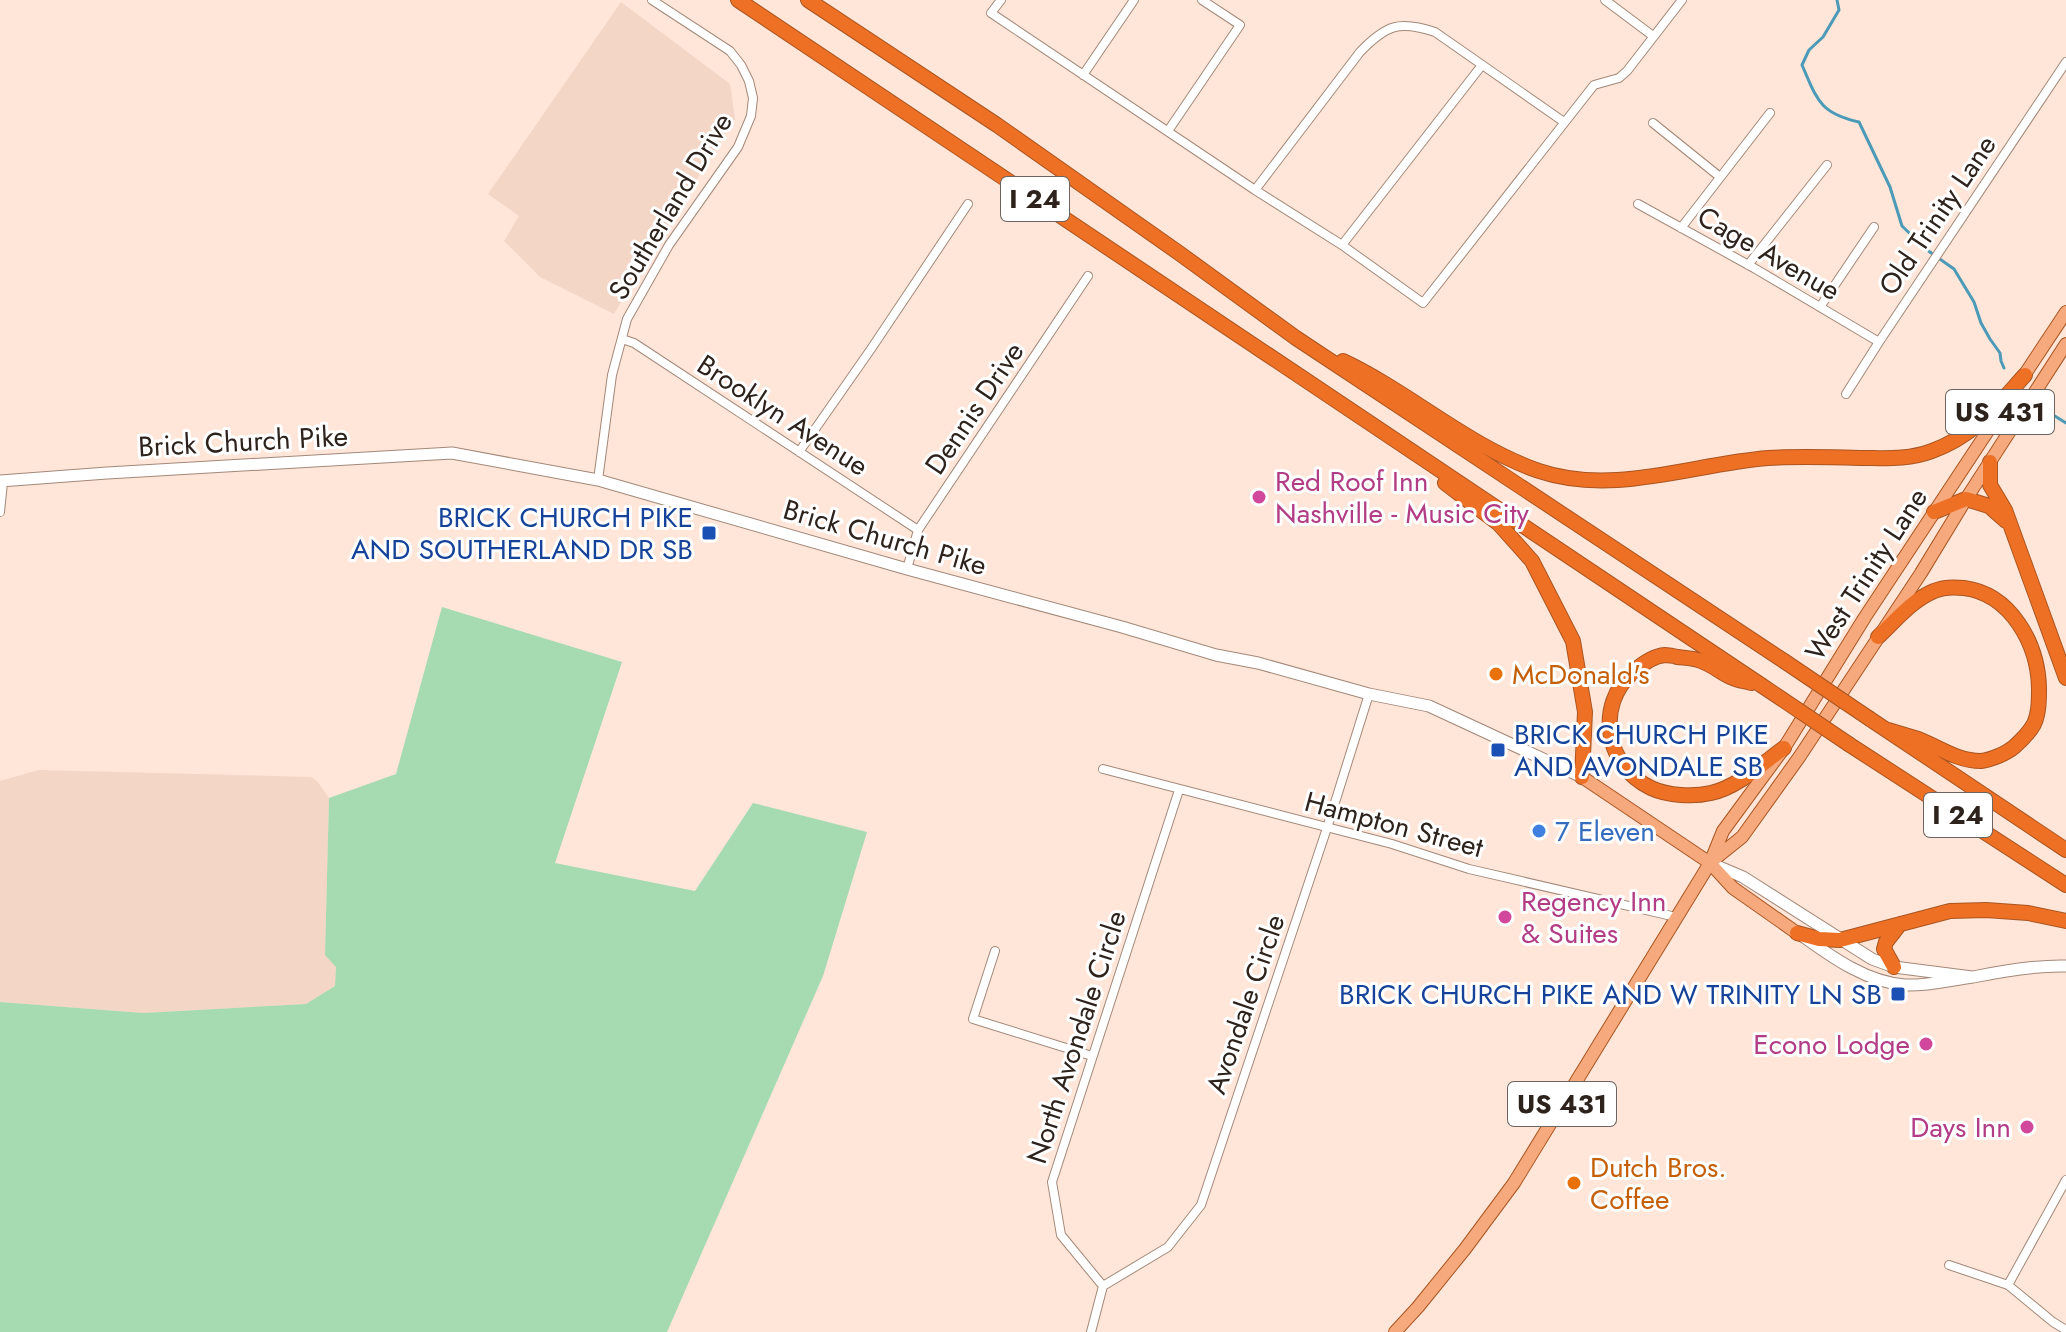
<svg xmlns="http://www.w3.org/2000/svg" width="2066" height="1332" font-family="Jost,sans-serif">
	<rect width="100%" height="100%" fill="#ffe6d9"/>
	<path fill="#f3d6c6" d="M621,2l109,82 5,35 -87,137 -34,58 -74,-37 -36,-36 15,-25 -31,-22z
		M39,770l272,7 6,4 12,17 -4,156 11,13 -1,19 -29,18 -163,9 -143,-11v-221z"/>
	<path fill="#a6dab1" d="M442,607l180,55 -67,201 140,28 58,-88 114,29 -44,144 -156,356h-667v-330l143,11 163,-9 29,-18 1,-19 -11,-12 4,-157 67,-24z"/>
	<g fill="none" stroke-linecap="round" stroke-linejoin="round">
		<path stroke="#4b9ab7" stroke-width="3" d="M1837,0l2,10 -16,27 -14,13 -7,15c15,34 17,48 57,57l31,65 12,39 25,24 27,19 20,33 7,21 9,16 10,14 1,8 3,7
			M2050,413l16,10"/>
		<g stroke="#a38878" stroke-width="10">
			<path id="street" d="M1001,0l-10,13 264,177
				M1605,0l48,36
				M1083,75l51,-75
				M1564,122l-129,-90c-36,-12 -49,-7 -75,20l-105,138 87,55 81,58 171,-218 25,-7 8,-7 55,-71
				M1653,123l67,54
				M1168,131l72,-106 -38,-25
				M1638,204l116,64 125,74
				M1681,228l89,-115
				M1342,245l140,-180
				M1748,265l79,-100
				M1820,307l54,-80
				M622,339l12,4 284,187
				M1846,394l33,-52 187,-280
				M799,452l72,-103 97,-145
				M598,480l14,-105 15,-56 42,-74 69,-98 13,-31 2,-18 -4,-17 -8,-16 -11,-14 -78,-51
				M0,512l3,-30
				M907,569l11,-39 170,-254
				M1103,769l289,75 77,25 207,48
				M995,951l-22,68 119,37
				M1949,1265l59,20 45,37 13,8
				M2008,1285l58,-105
				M1103,1286l65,-39 33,-42 126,-377 42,-134
				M1103,1286l-42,-51 -9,-53 127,-392
				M1091,1332l12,-46"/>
		</g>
		<g stroke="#a38878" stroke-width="13">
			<path id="secondary" d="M0,481l107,-8 345,-20 146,27 309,89 215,58 94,28 42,8 111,31 60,12 153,71
				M1710,863l33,14 129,82 22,8 78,10
				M1804,937c29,21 63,45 101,48 23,1 45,-5 68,-8 30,-6 63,-12 93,-11"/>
		</g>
		<g stroke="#aa5521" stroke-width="14">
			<path id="primary" d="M2021,380l45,-68
				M1582,777l128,86 23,25 64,45
				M1712,861l30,-24 58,-81 121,-183 45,-74 100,-155
				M1395,1332l23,-25 47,-58 49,-66 196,-320 13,-32 61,-83 81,-131 142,-215"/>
		</g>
		<g stroke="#aa5521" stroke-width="16">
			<path id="highway" d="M738,0l1023,685
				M808,0l189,125 182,128 117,85 488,323
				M1343,361c68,32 124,85 196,110 74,25 154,-7 229,-13 30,-2 61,-1 92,0 25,0 48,2 72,-7 43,-16 63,-43 93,-76
				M1990,462v23l15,25 61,168
				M1445,483l54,41 33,37 41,80 12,71 -3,65
				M1934,512l32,-13 23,7 17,15
				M1878,637c17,-16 34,-37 56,-46 9,-4 21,-4 30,-3 47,6 74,56 75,100 0,12 0,25 -5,36 -5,9 -12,16 -20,23 -7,6 -23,13 -33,14 -24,0 -42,-14 -63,-22 -10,-3 -20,-6 -30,-9
				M1751,683c-6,-2 -12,-2 -18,-5 -11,-4 -20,-13 -32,-17 -7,-3 -16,-3 -24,-4 -1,-1 -11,-2 -12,-2 -12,1 -23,9 -32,17 -38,33 -28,94 18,116 17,8 43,9 60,5 27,-6 51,-29 73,-45
				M1870,719l196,131
				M1850,745l216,140
				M1797,933l22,6 21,1 110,-29 36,-1 42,3 38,8
				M1894,967l-10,-18 2,-7 14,-18"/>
		</g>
		<use href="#street" stroke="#fff" stroke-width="8"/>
		<use href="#secondary" stroke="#fff" stroke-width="11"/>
		<use href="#primary" stroke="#f5a97c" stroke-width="12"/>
		<use href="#highway" stroke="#ee7024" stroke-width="14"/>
		<g stroke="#aa5521" stroke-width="16" stroke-linecap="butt">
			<path id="highway-bridge" d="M1784,661l86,58
				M1761,685l89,60"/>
		</g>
		<use href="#highway-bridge" stroke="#ee7024" stroke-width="14"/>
	</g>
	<g fill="#d1479c" stroke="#fff" stroke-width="3">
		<circle cx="1259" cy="497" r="8"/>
		<circle cx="1505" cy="917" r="8"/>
		<circle cx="1926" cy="1044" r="8"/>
		<circle cx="2027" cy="1127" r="8"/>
	</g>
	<g fill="#1a4fb4" stroke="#fff" stroke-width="3">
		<rect x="701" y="525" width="16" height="16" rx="4"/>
		<rect x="1490" y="742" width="16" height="16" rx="4"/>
		<rect x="1890" y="986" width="16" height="16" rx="4"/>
	</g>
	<g fill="#e8710a" stroke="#fff" stroke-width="3">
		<circle cx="1496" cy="674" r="8"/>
		<circle cx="1574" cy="1183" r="8"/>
	</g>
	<circle fill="#3f7fe0" stroke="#fff" stroke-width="3" cx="1539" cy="831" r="8"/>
	<g text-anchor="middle" stroke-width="6" stroke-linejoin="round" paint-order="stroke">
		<g fill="#fff" stroke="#6c6460" stroke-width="2">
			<rect x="1001" y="177" width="68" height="44" rx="6"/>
			<rect x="1946" y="390" width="108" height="44" rx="6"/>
			<rect x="1924" y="793" width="68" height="44" rx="6"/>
			<rect x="1508" y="1082" width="108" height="44" rx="6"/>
		</g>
		<g font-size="26" font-weight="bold" fill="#2d221c">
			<text x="1035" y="208">I 24</text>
			<text x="2000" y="421">US 431</text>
			<text x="1958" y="824">I 24</text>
			<text x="1562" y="1113">US 431</text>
		</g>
		<g font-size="28" fill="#2d221c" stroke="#fff">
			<text transform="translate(670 206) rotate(-59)" y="10">Southerland Drive</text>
			<text transform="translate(1937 215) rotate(-56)" y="10">Old Trinity Lane</text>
			<text transform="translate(1769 253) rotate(30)" y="10">Cage Avenue</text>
			<text transform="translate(974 408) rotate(-56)" y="10">Dennis Drive</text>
			<text transform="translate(783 415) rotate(33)" y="10">Brooklyn Avenue</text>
			<text transform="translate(243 441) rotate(-3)" y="10">Brick Church Pike</text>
			<text transform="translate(885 537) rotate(16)" y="10">Brick Church Pike</text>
			<text transform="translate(1866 574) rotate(-57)" y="10">West Trinity Lane</text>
			<text transform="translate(1394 824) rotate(15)" y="10">Hampton Street</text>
			<text transform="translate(1245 1004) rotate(-71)" y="10">Avondale Circle</text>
			<text transform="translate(1076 1037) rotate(-72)" y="10">North Avondale Circle</text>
		</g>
		<g font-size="28" fill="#b23c85" stroke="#fff" text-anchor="start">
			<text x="1275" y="491">Red Roof Inn<tspan x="1275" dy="32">Nashville - Music City</tspan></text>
			<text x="1521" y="911">Regency Inn<tspan x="1521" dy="32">&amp; Suites</tspan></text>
			<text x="1910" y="1054" text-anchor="end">Econo Lodge</text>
			<text x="2011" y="1137" text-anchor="end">Days Inn</text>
		</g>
		<g font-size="28" fill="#164399" stroke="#fff" text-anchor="end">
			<text x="693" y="527">BRICK CHURCH PIKE<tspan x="693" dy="32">AND SOUTHERLAND DR SB</tspan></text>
			<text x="1514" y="744" text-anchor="start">BRICK CHURCH PIKE<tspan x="1514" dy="32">AND AVONDALE SB</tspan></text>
			<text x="1882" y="1004">BRICK CHURCH PIKE AND W TRINITY LN SB</text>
		</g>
		<g font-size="28" fill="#c56008" stroke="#fff" text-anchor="start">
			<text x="1512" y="684">McDonald's</text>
			<text x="1590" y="1177">Dutch Bros.<tspan x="1590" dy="32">Coffee</tspan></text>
		</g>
		<g font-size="28" fill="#366cbe" stroke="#fff" text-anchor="start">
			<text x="1555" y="841">7 Eleven</text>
		</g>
	</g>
</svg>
